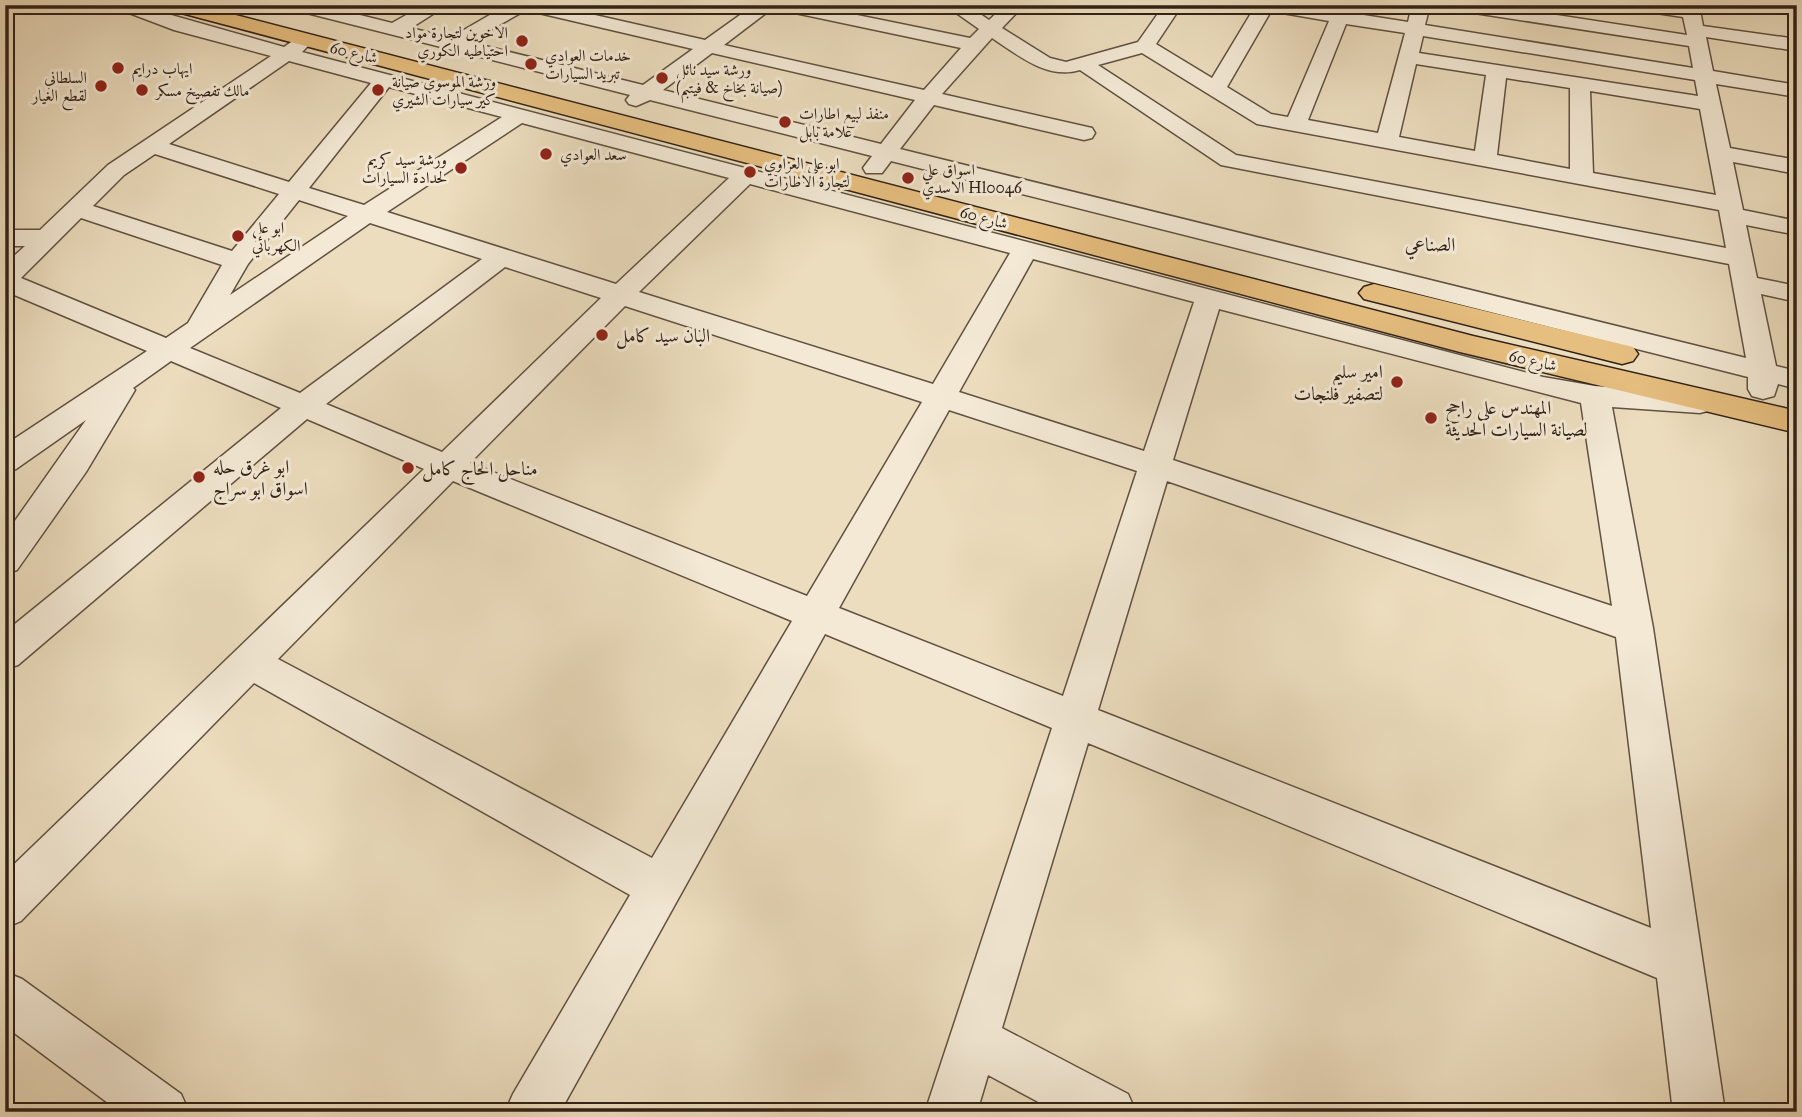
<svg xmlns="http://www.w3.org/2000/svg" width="1802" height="1117" font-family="'IM FELL Great Primer',Amiri,serif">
	<rect width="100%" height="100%" fill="#ecddbe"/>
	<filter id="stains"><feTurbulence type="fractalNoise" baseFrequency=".00286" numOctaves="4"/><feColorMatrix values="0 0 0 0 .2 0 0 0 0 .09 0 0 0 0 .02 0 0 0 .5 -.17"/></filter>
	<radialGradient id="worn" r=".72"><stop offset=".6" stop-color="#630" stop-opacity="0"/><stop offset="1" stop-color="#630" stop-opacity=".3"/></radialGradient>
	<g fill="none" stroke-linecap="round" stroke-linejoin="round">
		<g stroke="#605141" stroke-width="3">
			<path id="minor" d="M108,5h28l148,42 10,-7h14l2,4 -8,8 1241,325 52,9 116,10 4,7 -4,7 -11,3 -88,-6 41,221 72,484h-52l-16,-134 -569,-235 -86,285 126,66 8,18h-79l-69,-37 -11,37h-52l127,-384 -227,-94 -265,478h-55l8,-18 117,-199 -376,-212 -233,238 -16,7v-55l419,-404 -117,-50 -289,246 -13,4v-37l276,-224 -110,-47 -38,27 2,2 -49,82 -69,98 -12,4v-39l81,-115 -70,49 -11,3v-27l142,-94 -142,-60v-27l20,-18h-20v-16h35l68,-65 163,-109 -97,-26zM289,61l82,22 -82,99 -120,-38zM389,87l113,30 -138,88 -55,-17zM522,123l207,55 -113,106 -229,-72zM155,154l124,40 -47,57 -139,-45 31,-31zM750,184l260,69 -77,131 -294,-92zM299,200l49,16 -118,79 18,-31zM81,218l141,47 -34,58 -22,15 -145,-60zM370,223l112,36 -182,134 -110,-45zM1033,259l161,43 -50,149 -185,-59zM505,267l96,31 -159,154 -116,-48zM625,306l297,96 -115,194 -337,-133zM1219,309l362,94 31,203 -439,-146zM949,410l188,61 -74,225 -224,-88zM453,481l339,140 -140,237 -374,-199zM1167,481l449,156 35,291 -553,-218z
				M288,5h32l72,18 32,-18h23l-36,23 39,10 57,-33h44l154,35 49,-35h54l162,33 9,-9 -34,-24h22l22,15 16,-15h19l-22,23 48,30 16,4 72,-20 26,-37h18l-26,39 56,34 44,-73h44l108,17 4,-17h18l-5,20 268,43 -4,-22 -234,-36 -9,-5h46l195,30 -4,-18 -47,-7 -9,-5h72l4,21 94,13v12l-91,-14 7,34 84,14v12l-81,-13 14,64 67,12v14l-64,-12 10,48 54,11v14l-51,-10 11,53 40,8v16l-36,-8 15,72 21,5v18l-19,-5 -4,12 -11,3 -11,-3 -4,-7v-12l-857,-216 -9,12h-16l-3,-5 9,-12 -222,-56 -14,6 -7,-2 -3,-4 4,-5 -339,-86zM774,7l7,3 180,38 -37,42 -200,-45zM526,10l167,39 -50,36 -174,-43zM1271,11l58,10 -41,96 -17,-3 -44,-27zM1346,24l59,9 -27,100 -70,-13zM1423,36l272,44 3,16 -279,-43zM992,38c26,17 55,42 88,32l141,95 508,99 17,94 -846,-209 34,-44 150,35 8,-2 3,-5 -3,-5 -150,-34zM712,53l203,47 -34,44 -218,-54zM1142,53l115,71 462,86 7,38 -490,-93 -138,-90zM1416,64l70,11 -11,76 -76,-14zM1506,78l64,10v81l-73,-14zM1590,91l110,18 16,86 -123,-22z
				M1763,5h34v9l-31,-5z
				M5,972l17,7 159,115 8,18h-69l-115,-86z"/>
		</g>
		<g stroke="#312217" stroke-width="3">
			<path id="highway" d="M163,5h34l1276,331 324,75v22l-337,-81 -1294,-343z
				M1374,284l259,63 5,7 -5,7 -11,3 -258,-65 -5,-6 5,-6z"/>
		</g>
		<use href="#minor" fill="#f3e9d5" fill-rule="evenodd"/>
		<use href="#highway" fill="#e6be7f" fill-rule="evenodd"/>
	</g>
	<g fill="#8f2418" stroke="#f3e9d5" stroke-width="2.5">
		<circle cx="522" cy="41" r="7"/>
		<circle cx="531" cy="64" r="7"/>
		<circle cx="118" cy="68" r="7"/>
		<circle cx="662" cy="78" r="7"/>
		<circle cx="101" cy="86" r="7"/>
		<circle cx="142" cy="90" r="7"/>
		<circle cx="378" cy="90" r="7"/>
		<circle cx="785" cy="122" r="7"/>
		<circle cx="546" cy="154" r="7"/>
		<circle cx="461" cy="168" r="7"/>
		<circle cx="750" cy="172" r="7"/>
		<circle cx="908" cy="178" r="7"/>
		<circle cx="238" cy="236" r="7"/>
		<circle cx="602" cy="335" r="7"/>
		<circle cx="1397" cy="382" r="7"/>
		<circle cx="1431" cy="418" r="7"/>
		<circle cx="408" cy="468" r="7"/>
		<circle cx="199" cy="477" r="7"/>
	</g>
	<g text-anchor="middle" stroke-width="6" stroke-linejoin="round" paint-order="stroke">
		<g font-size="16" fill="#312217" stroke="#f3e9d5" text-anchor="start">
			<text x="508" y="38" text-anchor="end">الاخوين لتجارة مواد<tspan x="508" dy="18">احتياطيه الكوري</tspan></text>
			<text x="545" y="61">خدمات العوادي<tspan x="545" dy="18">تبريد السيارات</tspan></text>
			<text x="132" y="74">ايهاب درايم</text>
			<text x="676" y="75">ورشة سيد نائل<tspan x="676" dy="18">(صيانة بخاخ &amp; فيتبم)</tspan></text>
			<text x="87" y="83" text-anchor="end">السلطاني<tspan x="87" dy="18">لقطع الغيار</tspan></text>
			<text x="392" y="87">ورشة الموسوي صيانة<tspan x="392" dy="18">كير سيارات الشيري</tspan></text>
			<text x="156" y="96">مالك تفصيخ مسكر</text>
			<text x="799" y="119">منفذ لبيع اطارات<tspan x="799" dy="18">علامة بابل</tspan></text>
			<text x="560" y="160">سعد العوادي</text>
			<text x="447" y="165" text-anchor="end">ورشة سيد كريم<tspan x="447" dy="18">لحدادة السيارات</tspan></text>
			<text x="764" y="169">ابو علي العزاوي<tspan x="764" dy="18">لتجارة الاطارات</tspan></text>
			<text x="922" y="175">اسواق علي<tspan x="922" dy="18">الاسدي Hl0046</tspan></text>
			<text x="252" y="233">ابو علي<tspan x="252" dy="18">الكهربائي</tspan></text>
		</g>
		<g font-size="16" fill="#312217" stroke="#f3e9d5">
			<text transform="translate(354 52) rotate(14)" y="6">شارع 60</text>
			<text transform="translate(984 217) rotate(15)" y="6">شارع 60</text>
			<text transform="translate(1533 360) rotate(13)" y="6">شارع 60</text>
		</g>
		<g font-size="19" fill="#312217" stroke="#f3e9d5">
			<text x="1430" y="251">الصناعي</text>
		</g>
		<g font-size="19" fill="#312217" stroke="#f3e9d5" text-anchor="start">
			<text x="616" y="342">البان سيد كامل</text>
			<text x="1383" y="378" text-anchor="end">امير سليم<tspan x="1383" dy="22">لتصفير فلنجات</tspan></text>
			<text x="1445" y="414">المهندس علي راجح<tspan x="1445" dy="22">لصيانة السيارات الحديثة</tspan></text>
			<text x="213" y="473">ابو غرق حله<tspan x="213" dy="22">اسواق ابو سراج</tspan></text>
			<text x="422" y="475">مناحل الحاج كامل</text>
		</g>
	</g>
	<rect width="1802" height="1117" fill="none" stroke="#ecddbe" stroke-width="28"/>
	<rect x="7" y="7" width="1788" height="1103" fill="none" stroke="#312217" stroke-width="3.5"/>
	<rect x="14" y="14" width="1774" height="1089" fill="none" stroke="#312217" stroke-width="2"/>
	<rect width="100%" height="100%" filter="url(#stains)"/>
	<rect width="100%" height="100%" fill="url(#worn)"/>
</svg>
